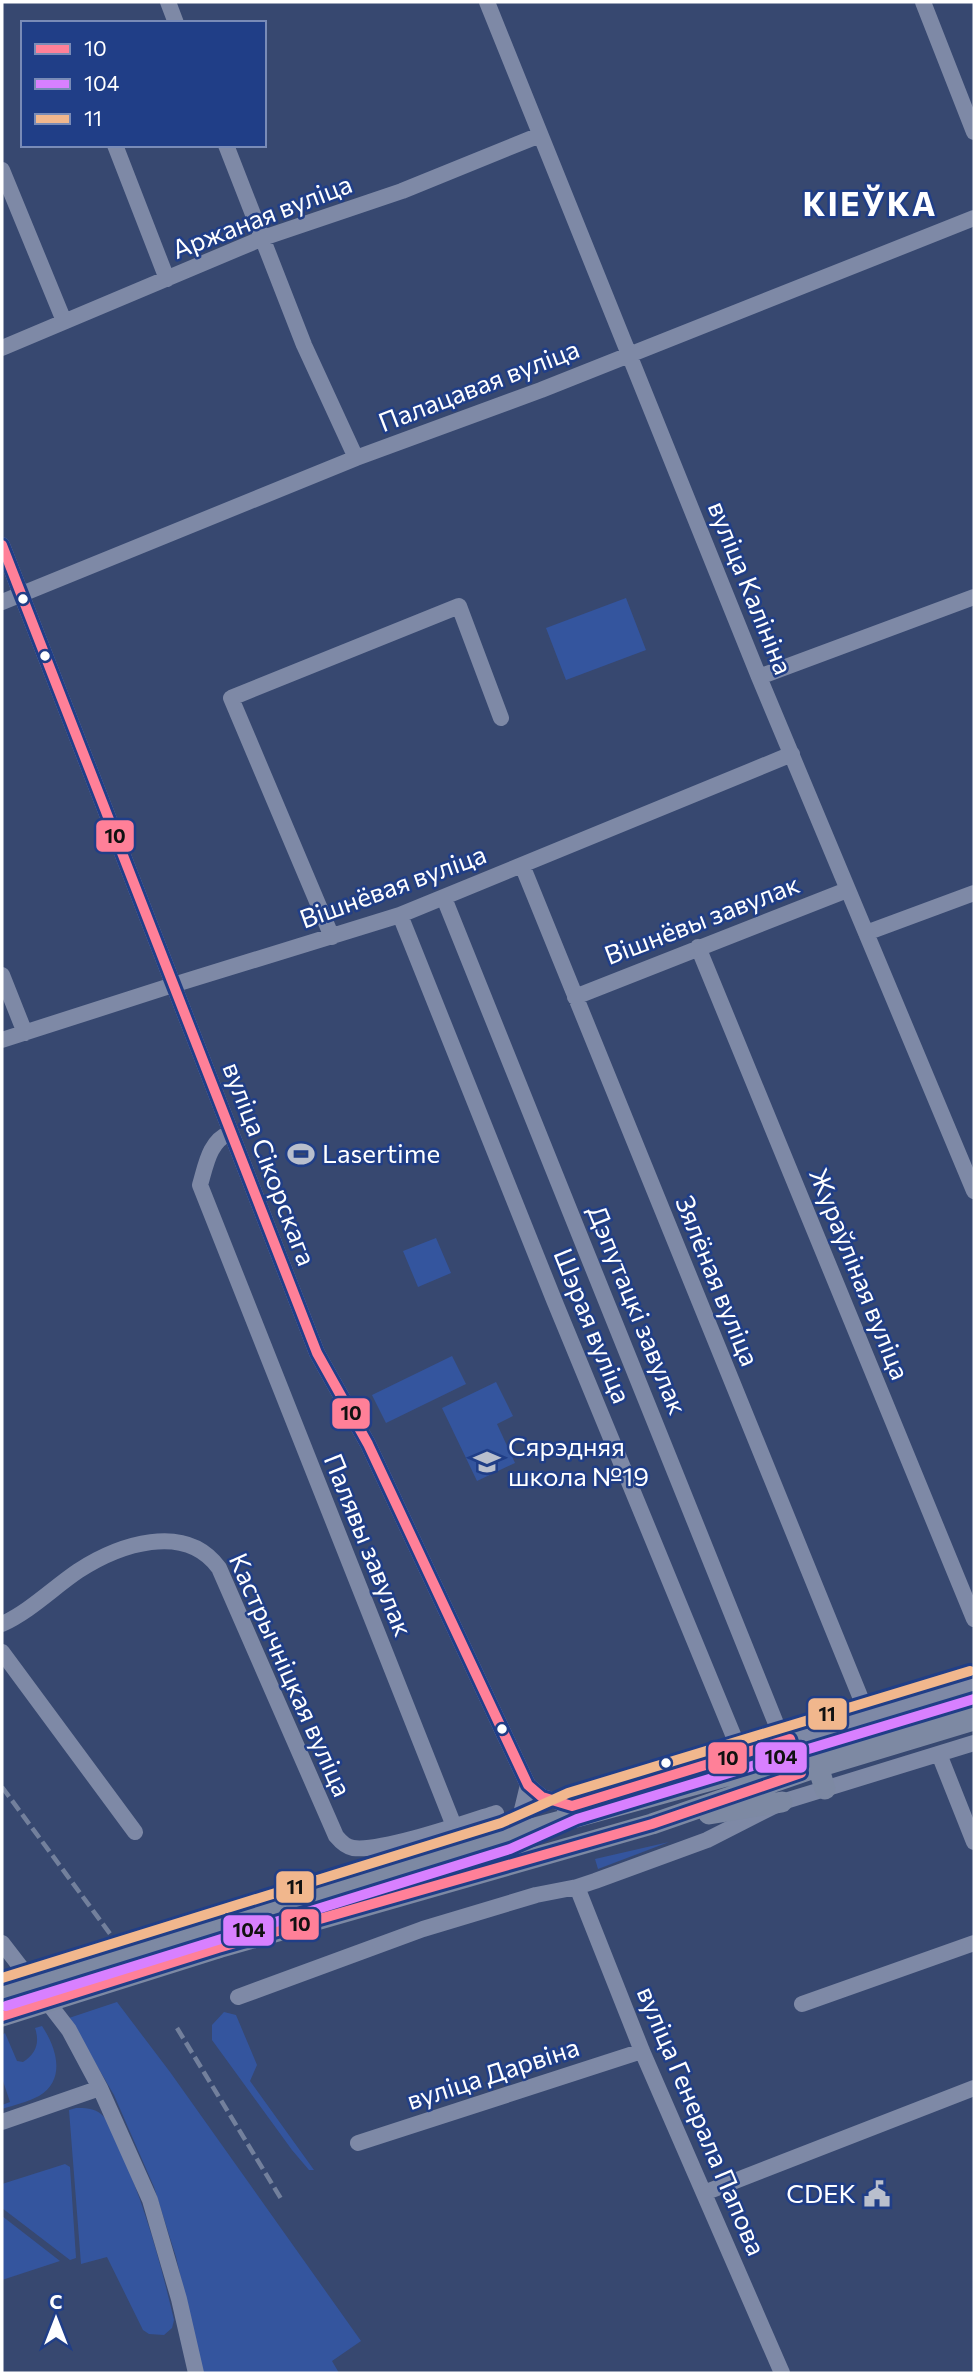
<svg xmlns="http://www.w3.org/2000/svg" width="976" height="2375" font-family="Commissioner,sans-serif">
	<rect width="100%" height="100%" fill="#374870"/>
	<path fill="#34559e" d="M626,598l20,52 -80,30 -20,-52z
		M436,1238l15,35 -33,14 -15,-36z
		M452,1356l14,28 -80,39 -14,-28z
		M496,1382l17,34 -16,8 18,39 -38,18 -35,-73z
		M669,1842l-71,27 -3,-10z
		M117,2002l53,70 191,269 -29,20 7,12h-136l-27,-116 -22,-70 -40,-92 -45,-77z
		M224,2012l12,3 21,50 -7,16 64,89h-5l-17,-20 -80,-110v-15z
		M42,2026c14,21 25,53 -3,70 -11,6 -25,9 -37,13v-4l8,-3 -8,-24v-43l3,-2 12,28 6,1c13,-8 17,-19 12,-34z
		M76,2108c8,0 18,0 25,6 9,7 13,22 18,33 25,56 41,113 55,173l-2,8 -8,7 -15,-1 -6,-4 -36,-73 -26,7 -12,-154z
		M65,2164l5,3 6,91 -6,2 -68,-52v-24z
		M2,2216l58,45 -58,19z"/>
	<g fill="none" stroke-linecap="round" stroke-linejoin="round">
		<path stroke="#7e89a6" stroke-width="16" d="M168,2l8,21
			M487,2l272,675 215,514
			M923,2l51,130
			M115,145l52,134
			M226,145l78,200 52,113
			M2,170l62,151
			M2,348l261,-110 139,-47 138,-56
			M2,545l315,808 51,91 160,341 14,12 30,9
			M2,602l354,-144 185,-68 433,-172
			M759,677l215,-80
			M522,865l346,851
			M444,898l339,843
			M400,915l154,385 187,454
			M866,933l108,-40
			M332,937l-101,-239 228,-92 42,112
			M698,947l276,672
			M2,975l23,58
			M575,997l272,-107
			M2,1040l171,-55 227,-70 392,-161
			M230,1133c-21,8 -24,32 -30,52l254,641
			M2,1624c27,-12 51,-36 76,-53 40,-26 107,-50 141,-3l117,268c5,6 10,11 17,12 29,4 112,-25 143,-35
			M2,1652l133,180
			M939,1754l35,88
			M565,1809l409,-125
			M506,1836l15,-22 7,-29
			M577,1887l65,164 140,322
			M2,1943l67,87 31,58 50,112 29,99 17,74
			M238,1997l185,-68 113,-34 41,-8 18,-6 112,-41 75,-38 192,-59
			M802,2004l172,-61
			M2,2122l98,-34
			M358,2143l284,-92
			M704,2193l270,-105"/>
		<path stroke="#7d89a3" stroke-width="21" d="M790,1739l10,32
			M814,1753l11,36
			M709,1814l73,-12
			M205,1928l301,-92 290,-79 178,-57
			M218,1948l434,-124 156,-54 166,-50"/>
		<path stroke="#73809c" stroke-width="4.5" stroke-dasharray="12 5" stroke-linecap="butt" d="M2,1787l120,163
			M177,2028l106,174"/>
		<path stroke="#7d89a3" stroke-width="21" d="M2,1993l203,-65
			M2,2016l216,-68"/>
		<g stroke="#203e87" stroke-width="16">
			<path id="bus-1" d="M2,545l315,808 51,91 160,341 14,12 30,9 218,-67 11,34 -149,51 -434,124 -216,68"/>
		</g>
		<g stroke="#203e87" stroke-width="16">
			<path id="bus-2" d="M6,2006l504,-157 67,-30 397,-120"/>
		</g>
		<g stroke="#203e87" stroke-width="16">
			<path id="bus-3" d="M2,1978l499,-155 67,-30 402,-122"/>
		</g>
		<use href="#bus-1" stroke="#ff8098" stroke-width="10"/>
		<use href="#bus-2" stroke="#d880ff" stroke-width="10"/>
		<use href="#bus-3" stroke="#f1b78d" stroke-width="10"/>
	</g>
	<defs>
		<g id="stadium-bare" transform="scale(2.1)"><path d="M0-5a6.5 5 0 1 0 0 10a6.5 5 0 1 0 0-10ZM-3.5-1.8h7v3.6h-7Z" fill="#b9bfcd" stroke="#203e87" stroke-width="2.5" paint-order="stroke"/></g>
		<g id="school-bare" transform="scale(2.1)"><path d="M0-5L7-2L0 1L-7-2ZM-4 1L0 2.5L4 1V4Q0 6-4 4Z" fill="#b9bfcd" stroke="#203e87" stroke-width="2.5" paint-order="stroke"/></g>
		<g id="civic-bare" transform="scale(2.1)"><path d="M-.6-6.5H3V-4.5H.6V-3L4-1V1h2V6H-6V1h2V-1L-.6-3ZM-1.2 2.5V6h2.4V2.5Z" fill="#b9bfcd" stroke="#203e87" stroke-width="2.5" paint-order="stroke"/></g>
	</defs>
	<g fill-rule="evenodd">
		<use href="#stadium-bare" x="301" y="1154"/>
		<use href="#school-bare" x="487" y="1462"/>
		<use href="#civic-bare" x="877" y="2194"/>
	</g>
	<g fill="#fff" stroke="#203e87" stroke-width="2.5">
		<circle cx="23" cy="599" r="6"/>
		<circle cx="45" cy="656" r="6"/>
		<circle cx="502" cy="1729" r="6"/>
		<circle cx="666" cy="1763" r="6"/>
	</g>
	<g text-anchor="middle" stroke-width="5" stroke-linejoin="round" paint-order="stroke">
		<g font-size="26" fill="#fff" stroke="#203e87">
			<text transform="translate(262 217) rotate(-21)" y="9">Аржаная вуліца</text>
			<text transform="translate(479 386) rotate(-21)" y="9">Палацавая вуліца</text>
			<text transform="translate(750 588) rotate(68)" y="9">вуліца Калініна</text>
			<text transform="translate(393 887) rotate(-20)" y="9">Вішнёвая вуліца</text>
			<text transform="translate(702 920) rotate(-21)" y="9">Вішнёвы завулак</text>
			<text transform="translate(269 1164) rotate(69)" y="9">вуліца Сікорскага</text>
			<text transform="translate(859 1274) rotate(68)" y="9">Жураўліная вуліца</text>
			<text transform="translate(717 1281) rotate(68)" y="9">Зялёная вуліца</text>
			<text transform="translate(637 1310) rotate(68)" y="9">Дэпутацкі завулак</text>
			<text transform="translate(592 1326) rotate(68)" y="9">Шэрая вуліца</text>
			<text transform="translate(368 1545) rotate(68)" y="9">Палявы завулак</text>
			<text transform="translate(290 1675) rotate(66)" y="9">Кастрычніцкая вуліца</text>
			<text transform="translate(493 2074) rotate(-18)" y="9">вуліца Дарвіна</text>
			<text transform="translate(701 2121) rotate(67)" y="9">вуліца Генерала Папова</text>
		</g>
		<g font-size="26" fill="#fff" stroke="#203e87" text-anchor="start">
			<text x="322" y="1163">Lasertime</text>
			<text x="508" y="1456">Сярэдняя<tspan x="508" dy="30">школа №19</tspan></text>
			<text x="856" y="2203" text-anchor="end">CDEK</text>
		</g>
		<g font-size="33" font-weight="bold" letter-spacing="2" fill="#fff" stroke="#203e87">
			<text x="870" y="216">КІЕЎКА</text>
		</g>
	</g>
	<g stroke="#203e87" stroke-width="2.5">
		<rect x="95" y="819" width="40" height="34" rx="7" fill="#ff8098"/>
		<rect x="331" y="1397" width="40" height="33" rx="7" fill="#ff8098"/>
		<rect x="807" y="1697" width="41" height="34" rx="7" fill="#f1b78d"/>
		<rect x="754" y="1741" width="54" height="33" rx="7" fill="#d880ff"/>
		<rect x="707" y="1741" width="41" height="34" rx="7" fill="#ff8098"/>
		<rect x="275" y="1870" width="40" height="34" rx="7" fill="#f1b78d"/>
		<rect x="280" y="1908" width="40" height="33" rx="7" fill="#ff8098"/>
		<rect x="222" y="1914" width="53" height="33" rx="7" fill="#d880ff"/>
	</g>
	<g font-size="19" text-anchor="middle" font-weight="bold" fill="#111">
		<text x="115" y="843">10</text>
		<text x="351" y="1420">10</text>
		<text x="827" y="1721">11</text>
		<text x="781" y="1764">104</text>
		<text x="728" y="1765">10</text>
		<text x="295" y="1894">11</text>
		<text x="300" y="1931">10</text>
		<text x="249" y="1937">104</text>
	</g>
	<rect width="976" height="2375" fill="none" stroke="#ffffff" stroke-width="7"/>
	<rect x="21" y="21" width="245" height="126" fill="#203e87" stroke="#798bb7" stroke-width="2"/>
	<rect x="35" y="44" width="35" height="10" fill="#ff8098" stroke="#798bb7" stroke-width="2"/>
	<text x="84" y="56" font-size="21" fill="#ffffff">10</text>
	<rect x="35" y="79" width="35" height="10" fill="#d880ff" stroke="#798bb7" stroke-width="2"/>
	<text x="84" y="91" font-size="21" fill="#ffffff">104</text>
	<rect x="35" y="114" width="35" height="10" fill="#f1b78d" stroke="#798bb7" stroke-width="2"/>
	<text x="84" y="126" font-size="21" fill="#ffffff">11</text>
	<g transform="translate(56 2319)" stroke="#203e87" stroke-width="5" paint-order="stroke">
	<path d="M0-5L12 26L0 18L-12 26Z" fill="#ffffff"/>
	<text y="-10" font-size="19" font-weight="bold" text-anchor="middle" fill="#ffffff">С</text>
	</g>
</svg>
